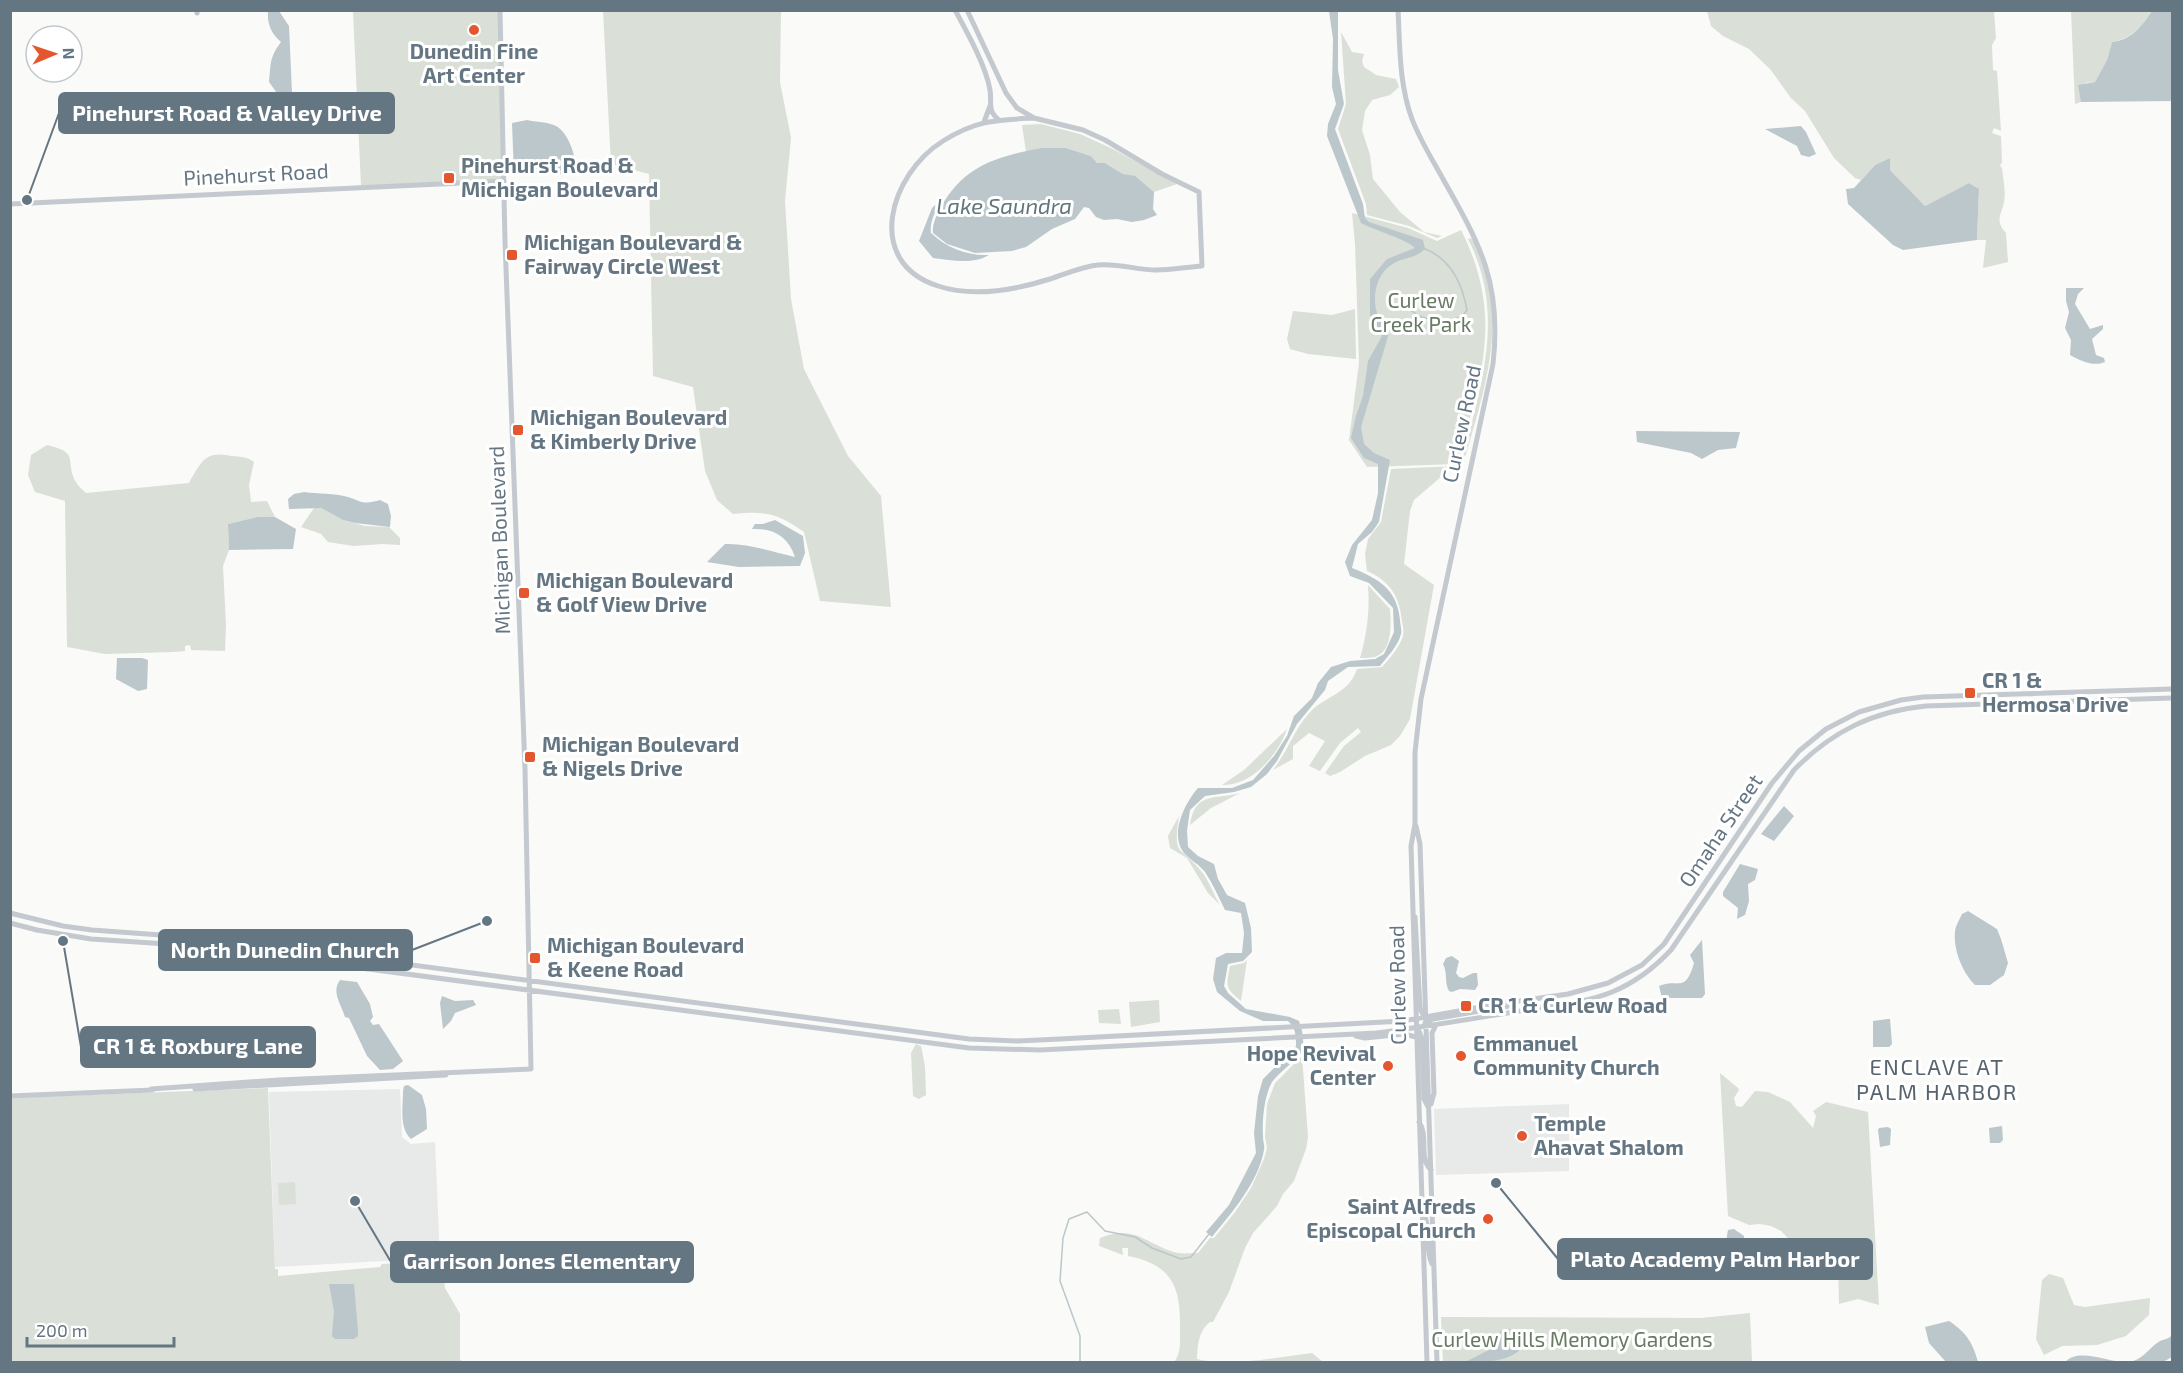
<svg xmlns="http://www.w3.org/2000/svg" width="2183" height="1373" font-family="'Exo 2',sans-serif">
	<rect width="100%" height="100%" fill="#fafaf8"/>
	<path fill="#e8e9e9" d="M400,1089l2,48 9,7 24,-2 5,116 -165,9 -6,-175z
		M1569,1104v67l-133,4 -2,-66z"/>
	<path fill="#dadfd7" d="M353,11h146l5,170 -143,5z
		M603,11h178l-1,71 11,56 -6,63 6,98 13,70 44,87 33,40 10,111 -71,-6 -16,-69c-28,-19 -37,-21 -71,-18l-16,-14 -12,-29 -12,-84 -40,-11 -4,-202 -38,-10z
		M1707,11h287l2,27 -4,7 1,25 4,1 4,60 -7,-3 -2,5 9,3 1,26 -2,4 2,2c1,10 4,24 2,34 -2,12 -10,18 2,31l2,29 -25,6 3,-28h-9l2,-51 -10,-6 -44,23 -35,-36v-12l-15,7 -14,15 -6,-2 -21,-20 -29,-47 -14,-13 -21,-29 -21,-20 -26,-13 -12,-10z
		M2071,11h81c-10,15 -21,28 -40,31l-5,18 -12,22 -10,1 -4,19 -6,2z
		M1341,32l11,20 12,2 -2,7 2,6 12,8 20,4 3,8 -9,8 -18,5 -7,11 -3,19 8,25 3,24 27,33 24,20 18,4 -5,2 -28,-12 -42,-11 -1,-11 -28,-75 8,-25z
		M1041,124l39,10 35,16 62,34 -23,8 -19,-15 -12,-3 -18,-11h-8l-6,-7 -25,-8 -40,4 -4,-27z
		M1352,213l56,15 29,13 24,-11c44,87 19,147 -3,234l-91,3 -18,-27 10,-77 -4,-119z
		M1473,238c6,16 13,32 16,49 12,61 -10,120 -26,178l-21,11 -28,24 -4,11 -6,53 30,21 -24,134 -10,17 -9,9 -26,11 -25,16 -10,4 -5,-3 19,-27 17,-14 -3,-4 -18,15 -20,28 -11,-5 16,-25 -16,-8 -16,13v13l-20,11c15,-19 22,-43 39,-60 15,-14 38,-18 45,-41l25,-2c8,-9 17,-19 21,-31 1,-5 0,-10 -1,-14 -2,-25 -12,-41 -35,-51l-2,-17 3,-15 13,-17 10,-53 67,-3 3,-1c19,-77 46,-150 7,-226z
		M1355,309l1,50 -48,-5 -18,-5 -3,-10 6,-28 39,4z
		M47,445c34,8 17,15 29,37 2,4 7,8 10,11l103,-10c12,-21 16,-33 42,-27 9,1 15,0 23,6l-5,23 2,17 16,-1 8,16h-18l-29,7 1,26 -6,16 3,59 -1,26 -34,-1 -1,-5 -5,1v5l-11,1 -69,2 -38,-7 -2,-146 -30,-9 -7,-17 3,-20z
		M314,508h7l22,12 22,6 24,1 11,11v7l-18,-1 -28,2 -26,-4 -7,-8 -20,-7z
		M1368,585l22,24c1,14 3,42 -15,48 -5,1 -11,1 -15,1 7,-24 10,-48 8,-73z
		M1287,729c-9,26 -35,57 -65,56l22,-15z
		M1240,793l-29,15 -21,17c5,-34 24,-25 50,-32z
		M1179,816c-6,42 0,28 23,56 7,9 12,23 18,33l-12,-12 -21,-35 -17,-10 -2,-12z
		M1247,960l-6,41c-16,-13 -15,-15 -11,-35l14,-3z
		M1159,1000l1,22 -29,5 -2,-25z
		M1119,1009l2,15 -22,-1 -1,-13z
		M916,1044l5,2 4,20 1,29 -7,4 -6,-3 -2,-43z
		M1302,1056l6,81 -2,12 -12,32 -11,13 -6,12 -24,27 -8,15 -16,44 -16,30h-3c-12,10 -12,22 -13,37 32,8 82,-2 115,-6l11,9h-149c7,-8 6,-20 6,-31 1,-42 -6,-66 -52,-75v-8h-6l1,7 -24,-9 1,-8c36,-15 47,8 78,15 6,1 14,0 20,0l12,-15h4l21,-26 16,-24 13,-29 3,-11 -2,-11 2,-33 8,-21z
		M1720,1073l18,15 1,2 -5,8 2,8 6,1 13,-16 13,1 22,10 23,26 3,-12 -3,-5 13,-9 42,10 11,193 -21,-6 -19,5 -1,-44 -45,-17 -12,-12 -10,-5 -11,-2 -11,1 -21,-9z
		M268,1088l7,181h3v7l102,-9 2,-3 58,-4 2,-2 3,30 15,26v45l2,3h-451v-264z
		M295,1182l1,22 -17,1 -1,-22z
		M2049,1274l14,4 11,27 11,2 65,-9 -1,17 -23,21 -29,9 -35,1 -18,9 -8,-16 6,-59z
		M1750,1313l2,49h-309l-2,-45 260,1z"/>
	<path fill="#bbc7cb" d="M268,11h11l10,15 3,67 -10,7 -13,-18c2,-18 0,-24 12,-40 -10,-9 -14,-18 -13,-31z
		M1329,11h9v59l6,34 -9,25 28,75 2,14 4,4 54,18 2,9c-12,11 -23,8 -34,16 -15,10 -19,32 -14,48 2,7 8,14 12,20l-28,94 3,17 10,9 16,7 -11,62 -7,10 -14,12 -6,24c27,11 45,21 48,52 0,4 2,10 1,14 -3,12 -14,23 -21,32l-32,1 -20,14 -3,9 -28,34 -20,37 -10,13 -16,13 -17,5 -29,4 -15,14 -3,21 1,16 10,9 16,8 4,15 9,16 18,8 6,25 1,24 -9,9 -15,3 -4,22 4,7 18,16 44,8 9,4 3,10 2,18c-8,12 -24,22 -32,33 -8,14 -10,39 -9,55 0,5 2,8 1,13 -6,33 -32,62 -52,87l-6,-5 23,-27 27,-52 -2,-20 4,-37 5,-17 33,-33c0,-10 0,-18 -8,-25h-25l-23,-10 -23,-19 -4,-13 3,-21 10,-5h16l2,-20 -3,-20 -16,-3c-6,-12 -12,-26 -20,-38 -6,-8 -15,-12 -21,-19 -15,-19 1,-50 14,-65h34l21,-8 21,-24 13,-20 7,-20 18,-18 6,-15 13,-16 19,-6 25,-2 9,-5 10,-22 -1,-24 -24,-25 -19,-7 -5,-14 7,-17 20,-25 6,-27v-29l-14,-6 -13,-20 5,-22 7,-20 5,-35 14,-25 -12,-20v-37l17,-20 28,-11c-5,-7 -43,-19 -54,-25l-34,-87 1,-12 8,-20 -4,-17 1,-48z
		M2152,11h20v90l-91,1 -3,-17 17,-3 12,-22 5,-18c19,-2 30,-16 40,-31z
		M527,120c8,2 22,2 29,6 13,7 22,34 19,48l-61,1 -2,-52z
		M1801,126l5,6 10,22 -7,3 -8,-2 -4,-9 -32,-17z
		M1042,148h24l25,8 6,7h8l18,11 12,2 19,16 -1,17 4,6 -13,5 -12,2 -15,-3 -13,1 -8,-3 -7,-9 -5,-1 -9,12 -23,10 -26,18 -14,4 -37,2 -28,-9 -14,-11c-1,-9 4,-19 8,-26 23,-42 57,-51 101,-59z
		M1890,158v12l35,36 44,-23 10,6 -2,51 -74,10 -10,-5 -45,-41 -2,-15 8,-1 21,-23z
		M944,197c-7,11 -15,24 -13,36 16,15 36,23 58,22 -17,10 -37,5 -56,3l-14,-17 13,-33z
		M2066,288h18l-6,6 -3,10 15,25 13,-4v4l-11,10 4,16 8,3 1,4c-12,5 -24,-1 -35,-7l1,-15 -6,-12 4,-16 -3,-11z
		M1636,431l104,1 -4,16 -18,2 -16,9 -11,-6 -54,-11z
		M304,492c14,2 30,1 44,5 16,5 13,8 32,3l8,4 3,12 -1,11 -35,-4 -12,-3 -22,-12 -32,1 -1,-10 6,-5z
		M257,517h18l21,12 -3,20 -64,1 -1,-26z
		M775,520l28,16 2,17 -5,13 -61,1 -32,-5 18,-18c23,-1 47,8 70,13 -7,-21 -22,-29 -43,-28l3,-5h8z
		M117,658h25l6,2 -1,29 -9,2 -22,-12z
		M1784,806l10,10 -20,25 -13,-7z
		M1740,864l18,5 -3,11 -7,4 1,17 -4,14 -8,4 1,-11 -15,-12v-4z
		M1968,911l29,18 4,10 7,24 -4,12 -14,10h-15c-12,-12 -22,-35 -20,-53 0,-6 5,-13 7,-18z
		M1702,940l3,54 -3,4h-40l-3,-12c20,-8 26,8 35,-23l-4,-8z
		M1452,956l7,5 -3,12 3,4 4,1 10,-5h4l1,12 -3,5 -15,-1 -8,3 -3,-1c-5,-9 -1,-18 -6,-27l3,-6z
		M340,980l17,2 13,22 3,13 -3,4 3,4 6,-1 24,37 -10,8 -13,1 -13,-14 -18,-38 -4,-1c-4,-13 -14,-25 -5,-37z
		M442,996l13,5 18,-1 3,5 -21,8 -4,8 -8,8 -3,-26z
		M1888,1019h2l2,25 -3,3h-16v-26z
		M408,1085l14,10 4,14 1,20 -16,10c-12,-11 -8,-32 -8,-48l1,-5z
		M2002,1126l1,14 -3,3h-10l-1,-15z
		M1888,1127l3,2 -1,16 -10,2 -2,-17 1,-2z
		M1734,1229l10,7 -2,36 -9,5c-8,-13 -8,-32 -5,-47z
		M329,1284h25l4,47v5l-4,3h-19l-3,-3 2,-25z
		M1949,1321c17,11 24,22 29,41h-32l-17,-19 -4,-16z
		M1510,1329l8,4 6,7c-2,22 -43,23 -59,22l28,-14 8,-18z
		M2172,1335v22l-9,5h-98c16,-17 50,5 68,-1 11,-3 18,-15 27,-20 5,-2 9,-2 12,-6z"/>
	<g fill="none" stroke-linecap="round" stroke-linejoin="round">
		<path stroke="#bbc7cb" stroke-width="1.5" d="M1402,298c12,24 36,25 60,19l5,-7c-5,-28 -17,-52 -44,-62
			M1080,1362v-26l-20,-55 3,-43 6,-19 18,-7 18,19 30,6 17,11 29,11 10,-2 18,-23"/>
		<path stroke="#bbc7cb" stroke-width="5" d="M197,10v3"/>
		<path stroke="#c3c9ce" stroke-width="5" d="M955,10c12,22 31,56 35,80 2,12 -3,21 9,30
			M967,10l39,83 11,15 17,10 49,12 22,10 57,34 37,18 3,74c-15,1 -31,4 -46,4 -19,0 -38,-7 -58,-5 -18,2 -32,9 -48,14 -35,11 -76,19 -112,7 -75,-24 -48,-112 5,-145 33,-21 53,-21 91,-23
			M1398,10c2,37 1,74 14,109 8,21 20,40 31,60 38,67 59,105 50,185l-72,335 -6,53v72l-4,22 16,516
			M984,122l6,-16
			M10,204l494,-23
			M1416,826l4,18 17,518
			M10,913l53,13 29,4 124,9 753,100 48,2 43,-2 343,-18 89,-16 76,-11 40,-11 34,-18 22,-21 108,-161 27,-32 27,-22 33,-17 42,-12 22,-3 249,-8
			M1415,917l5,91 4,9
			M10,923l27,7 54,9 76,5 95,11 707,93 71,2 336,-17c50,-6 100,-15 150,-23 28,-5 59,-7 86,-18 22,-9 43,-25 59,-42l123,-180c37,-38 79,-59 132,-64l246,-8
			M1425,1023l8,-4 76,-13
			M1417,1026l5,13 2,60 4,8
			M1356,1036l9,2 39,-4 12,3
			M151,1089l128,-9 252,-11 -6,-300 -20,-527 -5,-232
			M195,1089l251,-14
			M10,1096l143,-6
			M1431,1104l3,-11 -2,-60 4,-8
			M1419,1122c10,14 -1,36 12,48
			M1423,1212c9,16 1,36 9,52"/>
	</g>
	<g fill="#e4572e" stroke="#fff" stroke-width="2">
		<circle cx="474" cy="30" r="6"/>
		<rect x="443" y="172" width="12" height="12" rx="3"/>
		<rect x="506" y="249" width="12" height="12" rx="3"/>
		<rect x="512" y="424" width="12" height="12" rx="3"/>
		<rect x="518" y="587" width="12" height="12" rx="3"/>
		<rect x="1964" y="687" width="12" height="12" rx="3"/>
		<rect x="524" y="751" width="12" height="12" rx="3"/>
		<rect x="529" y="952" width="12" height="12" rx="3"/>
		<rect x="1460" y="1000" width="12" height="12" rx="3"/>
		<circle cx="1461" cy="1056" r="6"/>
		<circle cx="1388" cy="1066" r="6"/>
		<circle cx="1522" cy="1136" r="6"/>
		<circle cx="1488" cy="1219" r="6"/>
	</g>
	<g text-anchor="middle" stroke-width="6" stroke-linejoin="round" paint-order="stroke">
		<g font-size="21" font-weight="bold" fill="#657683" stroke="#fff" text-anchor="start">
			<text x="474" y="59" text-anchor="middle">Dunedin Fine<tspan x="474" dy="24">Art Center</tspan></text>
			<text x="461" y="173">Pinehurst Road &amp;<tspan x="461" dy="24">Michigan Boulevard</tspan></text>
			<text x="524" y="250">Michigan Boulevard &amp;<tspan x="524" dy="24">Fairway Circle West</tspan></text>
			<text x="530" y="425">Michigan Boulevard<tspan x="530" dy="24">&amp; Kimberly Drive</tspan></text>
			<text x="536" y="588">Michigan Boulevard<tspan x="536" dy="24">&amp; Golf View Drive</tspan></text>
			<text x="1982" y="688">CR 1 &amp;<tspan x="1982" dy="24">Hermosa Drive</tspan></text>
			<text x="542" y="752">Michigan Boulevard<tspan x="542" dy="24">&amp; Nigels Drive</tspan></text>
			<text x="547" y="953">Michigan Boulevard<tspan x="547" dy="24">&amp; Keene Road</tspan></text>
			<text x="1478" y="1013">CR 1 &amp; Curlew Road</text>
			<text x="1473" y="1051">Emmanuel<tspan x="1473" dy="24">Community Church</tspan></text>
			<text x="1376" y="1061" text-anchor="end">Hope Revival<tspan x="1376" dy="24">Center</tspan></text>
			<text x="1534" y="1131">Temple<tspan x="1534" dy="24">Ahavat Shalom</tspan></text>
			<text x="1476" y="1214" text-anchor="end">Saint Alfreds<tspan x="1476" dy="24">Episcopal Church</tspan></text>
		</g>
		<g font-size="21" fill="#657683" stroke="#fff">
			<text transform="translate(256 175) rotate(-3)" y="7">Pinehurst Road</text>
			<text transform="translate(1462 424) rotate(-78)" y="7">Curlew Road</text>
			<text transform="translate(500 540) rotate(-92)" y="7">Michigan Boulevard</text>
			<text transform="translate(1721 831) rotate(-56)" y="7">Omaha Street</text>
			<text transform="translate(1398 985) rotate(-91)" y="7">Curlew Road</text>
		</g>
		<g font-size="21" fill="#687a64" stroke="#fff">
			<text x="1421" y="308">Curlew<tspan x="1421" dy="24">Creek Park</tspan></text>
			<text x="1572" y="1347">Curlew Hills Memory Gardens</text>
		</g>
		<g font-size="22" font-style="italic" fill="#60757c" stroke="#fff">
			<text x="1004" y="214">Lake Saundra</text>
		</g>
		<g font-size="22" letter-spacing="1.5" fill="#57646e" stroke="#fff">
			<text x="1937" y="1075">ENCLAVE AT<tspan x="1937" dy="25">PALM HARBOR</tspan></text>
		</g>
	</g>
	<path fill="none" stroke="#657683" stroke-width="2" d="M27 200L59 113M487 921L412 950M63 941L81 1047M1496 1183L1558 1259M355 1201L391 1262"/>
	<g fill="#657683" stroke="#fff" stroke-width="2">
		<circle cx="27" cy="200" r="6"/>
		<circle cx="487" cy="921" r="6"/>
		<circle cx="63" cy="941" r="6"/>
		<circle cx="1496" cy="1183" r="6"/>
		<circle cx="355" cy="1201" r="6"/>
	</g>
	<g fill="#657683" stroke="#657683" stroke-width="2">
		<rect x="59" y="93" width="335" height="40" rx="6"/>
		<rect x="159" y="930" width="253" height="40" rx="6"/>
		<rect x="81" y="1027" width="234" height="40" rx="6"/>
		<rect x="1558" y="1239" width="314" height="40" rx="6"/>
		<rect x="391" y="1242" width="302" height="40" rx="6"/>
	</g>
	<g font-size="22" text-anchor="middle" font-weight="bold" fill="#fff">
		<text x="227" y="121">Pinehurst Road &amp; Valley Drive</text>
		<text x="285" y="958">North Dunedin Church</text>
		<text x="198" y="1054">CR 1 &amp; Roxburg Lane</text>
		<text x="1715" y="1267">Plato Academy Palm Harbor</text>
		<text x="542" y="1269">Garrison Jones Elementary</text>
	</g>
	<rect width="2183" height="1373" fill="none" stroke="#657683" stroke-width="24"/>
	<g transform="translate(54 54) rotate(88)"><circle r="28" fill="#ffffff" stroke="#c1c8cd" stroke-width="1.5"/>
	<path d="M0-4.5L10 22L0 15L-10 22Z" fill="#e4572e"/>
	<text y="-9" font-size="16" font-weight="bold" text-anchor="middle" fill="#657683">N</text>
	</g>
	<path d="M27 1337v9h147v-9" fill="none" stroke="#657683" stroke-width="3"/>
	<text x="36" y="1337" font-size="18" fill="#657683" stroke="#ffffff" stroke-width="4.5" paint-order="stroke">200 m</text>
</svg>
